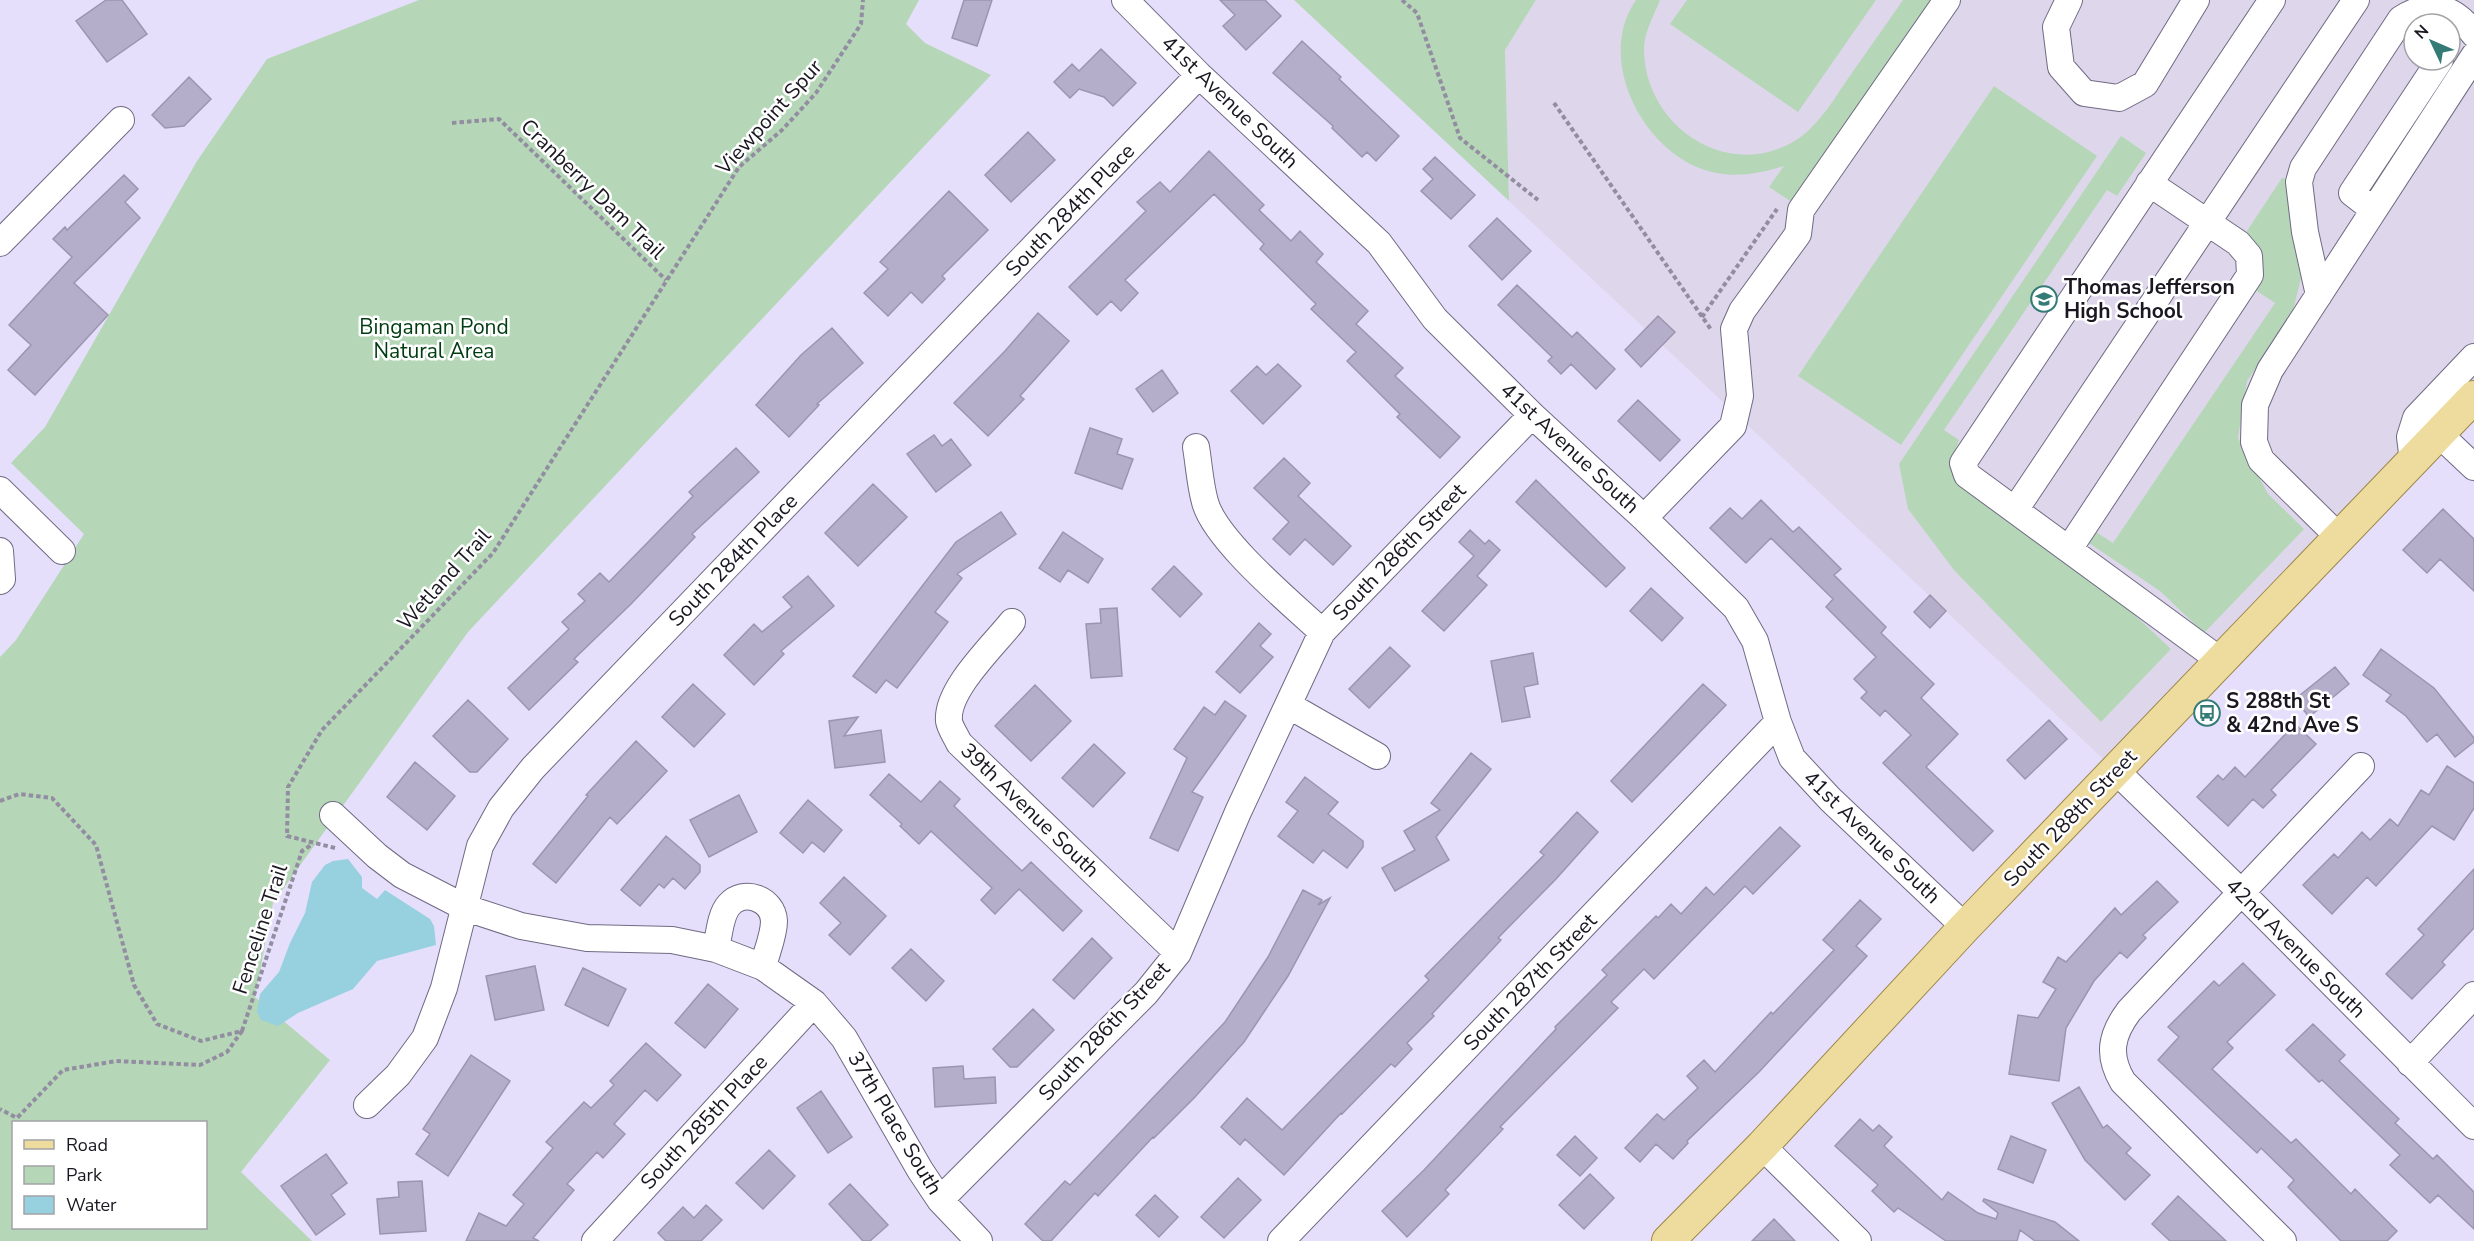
<svg xmlns="http://www.w3.org/2000/svg" width="2474" height="1241" font-family="'Nunito Sans',sans-serif">
	<rect width="100%" height="100%" fill="#e6dffc"/>
	<path fill="#ded6eb" fill-rule="evenodd" d="M1536,0h938v397l-358,374 -607,-570 -4,-151zM2414,24h36v36h-36z"/>
	<path fill="#b5d7b7" fill-rule="evenodd" d="M419,0h500l-13,24 19,19 66,32 -523,557 -195,271 -18,94 75,63 -89,112 71,69h-312v-584l16,-17 68,-106 -73,-71 34,-36 152,-266 70,-102zM14,1122h192v106h-192z
		M1294,0h242l-31,50 4,151z
		M1636,0h24c-6,15 -15,31 -16,47 -1,82 90,139 158,89 18,-14 31,-35 43,-53 19,-28 39,-55 58,-83h32l-140,204 -26,-17 15,-21c-23,7 -48,12 -72,6 -67,-16 -118,-112 -76,-172z
		M1687,0h189l-78,112 -128,-88z
		M1994,86l103,70 -196,289 -103,-69z
		M2121,136l25,17 -29,43 -10,-6 -163,240 15,10 -8,23 128,100 92,86 -70,73 -147,-152 -46,-61 -9,-45z
		M2282,178l9,2 -2,31 12,67 -9,37 -45,66 -9,57 30,56 36,35 -100,104 -44,-42 -74,-50 7,-11 20,13 162,-240 -18,-12 5,-29 -17,-28z"/>
	<path fill="#97d1df" d="M348,859l14,18v11l15,11 8,-9 45,29 4,7 2,19 -59,16 -24,28 -55,24 -20,13 -17,-6 -4,-8 3,-18 19,-22 11,-29 15,-30 7,-31 13,-17 8,-4z"/>
	<path fill="#b5aeca" stroke="#9c95b0" stroke-width="1.5" d="M106,0h16l25,34 -40,28 -31,-41z
		M964,0h28l-15,46 -25,-8z
		M1220,0h45l16,16 -35,34 -23,-24 12,-11z
		M1302,41l39,36 -2,2 60,57 -23,25 -9,-9 -5,5 -30,-29 1,-2 -60,-53z
		M1101,49l35,34 -23,23 -9,-9 -25,-8 -9,9 -16,-16 18,-18 7,7z
		M189,77l22,22 -27,27 -19,2 -13,-13z
		M1028,132l27,28 -44,42 -26,-27z
		M1209,151l55,54 -5,5 32,31 9,-10 23,23 -7,8 52,49 -12,13 47,44 -8,8 65,61 -20,21 -43,-41 3,-3 -53,-53 9,-9 -45,-43 5,-5 -56,-55 4,-5 -50,-50 -89,86 13,13 -17,18 -10,-10 -14,14 -28,-28 77,-76 -9,-9 23,-20 10,10z
		M1435,157l40,38 -24,24 -30,-28 12,-12 -10,-10z
		M124,175l14,14 -13,13 15,16 -66,65 34,32 -73,80 -27,-25 23,-25 -22,-20 63,-68 -19,-18 12,-12 2,3z
		M949,191l39,39 -46,46 3,3 -23,24 -11,-11 -23,24 -24,-23 24,-24 -8,-7z
		M1497,218l34,33 -29,29 -33,-34z
		M1517,285l55,52 5,-5 38,37 -19,20 -25,-25 -10,10 -13,-13 4,-4 -54,-52z
		M1038,313l31,28 -49,55 4,3 -36,37 -34,-33 51,-52z
		M1658,316l17,16 -34,35 -16,-17z
		M832,328l31,35 -46,41 2,1 -30,32 -33,-32 45,-50z
		M1278,364l23,22 -38,38 -32,-33 26,-25 9,9z
		M1162,370l16,23 -25,19 -17,-23z
		M1638,400l42,40 -20,21 -42,-40z
		M1090,428l32,11 -5,15 16,5 -11,30 -47,-16z
		M934,435l8,11 9,-7 20,26 -35,27 -29,-38z
		M736,448l23,24 -67,62 3,3 -64,67 -57,55 4,3 -49,48 -21,-22 61,-59 -7,-7 23,-21 -7,-7 22,-21 9,9 84,-86 -4,-4z
		M1284,458l26,25 -12,13 53,50 -18,19 -28,-26 -15,16 -17,-16 16,-17 -35,-34z
		M1536,480l89,88 -19,19 -90,-85z
		M873,484l34,33 -49,49 -33,-33z
		M1761,500l32,32 6,-5 42,42 -7,6 52,52 -5,6 53,51 -13,14 37,36 -32,33 67,64 -20,20 -90,-88 28,-28 -26,-25 -5,6 -19,-18 6,-6 -13,-13 22,-22 -50,-50 7,-8 -62,-61 -25,25 -36,-35 20,-20 12,11z
		M2443,509l31,30v52l-34,-32 -13,14 -24,-23z
		M1001,512l15,22 -59,40 5,4 -27,34 13,10 -51,66 -11,-8 -10,13 -23,-17 103,-134z
		M1470,530l15,14 4,-4 11,10 -23,26 10,9 -43,46 -22,-20 52,-55 -15,-14z
		M1063,532l40,27 -15,24 -20,-13 -8,12 -21,-14z
		M1174,566l28,28 -22,23 -28,-28z
		M808,576l26,30 -53,45 3,3 -30,31 -30,-30 30,-31 8,8 30,-25 -9,-10z
		M1651,588l32,30 -21,23 -32,-30z
		M1930,595l16,16 -16,17 -16,-16z
		M1117,608l5,68 -31,2 -5,-54 15,-1 -1,-14z
		M1259,623l12,11 -11,12 13,11 -33,36 -24,-21z
		M1390,647l20,19 -41,42 -20,-19z
		M2381,649l53,39 40,50v4l-19,15 -18,-23 -10,8 -21,-26 -20,-15 5,-6 -28,-20z
		M1533,653l5,31 -14,3 6,30 -28,5 -11,-61z
		M2335,667l14,17 -40,33 -14,-18z
		M693,684l32,30 -31,33 -32,-30z
		M1703,684l23,21 -94,97 -21,-21z
		M1035,685l36,36 -40,40 -36,-35z
		M468,700l40,39 -31,33h-7l-37,-36z
		M1225,701l21,15 -54,76 11,5 -25,54 -28,-13 37,-80 -13,-9 30,-42 11,8z
		M858,717l-14,19 37,-6 4,32 -50,6 -6,-47z
		M2049,720l18,19 -42,40 -18,-19z
		M2295,724l21,20 -45,46 5,5 -13,13 -10,-9 -25,27 -31,-29 21,-22 5,5 12,-13 10,10z
		M636,741l31,30 -50,53 -7,-7 -54,66 -23,-19 55,-68 -2,-1z
		M1094,744l31,29 -32,34 -31,-29z
		M1471,753l20,16 -55,68 13,23 -54,31 -13,-23 33,-18 -11,-19 36,-21 -9,-7z
		M415,762l40,34 -28,34 -40,-33z
		M2447,766l27,17v25l-20,32 -22,-14 -56,60 -9,-9 -35,37 -29,-29 31,-31 4,4 24,-26 8,8 20,-21 8,7 23,-36 8,5z
		M889,774l32,28 19,-21 20,18 -6,7 68,65 9,-9 51,49 -19,20 -44,-42 -24,25 -14,-14 11,-12 -61,-57 -12,13 -19,-18 2,-2 -32,-29z
		M1305,777l33,25 -10,12 35,27v6l-16,21 -24,-18 -10,13 -35,-27 20,-25 -12,-9z
		M739,795l18,37 -48,25 -19,-37z
		M808,800l34,30 -18,22 -12,-10 -9,11 -23,-20z
		M1577,812l21,20 -42,47 -58,59 3,2 -69,74 2,2 -27,27 5,6 -17,18 -4,-3 -49,50 -1,-1 -57,62 -39,-36 -5,6 -19,-18 26,-29 35,32 147,-150 -4,-4 119,-121 -4,-3z
		M1780,827l20,19 -47,48 -8,-8 -91,93 -10,-10 -33,33 7,6 -118,119 3,2 -58,61 4,4 -42,43 -25,-26 42,-41 132,-141 -1,-2 52,-52 -5,-5 54,-54 2,2 13,-14 10,10 25,-27 8,8z
		M666,836l34,29v7l-15,17 -12,-11 -9,10 -5,-4 -19,22 -19,-16z
		M2474,869v59l-32,34 3,3 -33,34 -26,-25 38,-39 -6,-6z
		M844,877l42,39 -36,39 -21,-20 12,-12 -21,-20z
		M2157,881l21,21 -35,33 3,3 -19,20 -7,-6 -26,29 -28,47 -7,53 -50,-7 9,-59 20,3 18,-29 -13,-7 15,-25 8,5 49,-54 6,7z
		M1303,890l19,10 -4,5 12,-7 -42,78 -44,66 -49,55 -41,41 -1,-1 -55,59 -3,-3 -44,48h-8l-18,-17 40,-43 5,4 155,-163 43,-65z
		M1860,900l21,19 -25,27 11,10 -108,116 -72,69 1,2 -15,16 -17,-15 -16,18 -15,-14 32,-34 7,6 34,-32 -11,-12 17,-16 11,12 56,-60 2,2 61,-64 -11,-10z
		M1092,938l20,20 -38,41 -21,-19z
		M911,949l33,32 -18,20 -34,-33z
		M2243,963l32,32 -48,47 6,6 -21,21 79,74 5,-4 55,55 4,-5 42,42 -10,10h-46l-53,-54 6,-7 -33,-32 -4,5 -99,-93 21,-23 -11,-10 46,-46 5,5z
		M535,966l9,44 -49,10 -9,-44z
		M583,968l43,21 -18,37 -43,-21z
		M708,984l30,25 -33,39 -30,-25z
		M1033,1009l21,21 -37,37h-7l-17,-18z
		M2313,1024l32,31 -6,6 60,58 -4,4 38,36 4,-4 37,37v37l-36,-34 -8,8 -40,-38 10,-10 -78,-75 -3,2 -33,-32z
		M646,1043l35,32 -24,26 -12,-11 -31,34 11,10 -22,24 -6,-6 -30,32 7,6 -41,48 6,3h-73l13,-28 27,13 18,-22 -11,-9 40,-47 -7,-6 38,-40 7,6 23,-23 -4,-4z
		M471,1055l39,26 -62,95 -32,-22 14,-20 -7,-5z
		M963,1066l1,13 31,-2 1,26 -61,4 -2,-39z
		M2079,1087l24,41 4,-3 24,23 -5,5 24,22 -25,25 -40,-40 -33,-57z
		M821,1091l31,46 -24,16 -31,-45z
		M1860,1119l13,12 6,-6 13,12 -8,9 58,54 6,-8 30,21 18,6 2,-6 -15,-12 1,-2 71,23 24,19h-44l-15,-11 -3,11h-71l-48,-33 -4,4 -22,-21 6,-6 -43,-39z
		M1575,1136l22,22 -17,18 -23,-21z
		M2011,1136l35,14 -13,33 -35,-14z
		M769,1150l26,26 -32,33 -27,-26z
		M326,1154l21,29 -16,12 14,19 -29,21 -35,-49z
		M1590,1174l24,24 -30,31 -25,-24z
		M1238,1178l23,22 -37,38 -23,-21z
		M422,1181l4,50 -46,3 -3,-35 22,-2 -1,-15z
		M850,1184l38,41 -18,16h-7l-34,-37z
		M1155,1195l23,22 -19,20 -23,-22z
		M2178,1196l48,45h-56l-18,-17z
		M706,1205l16,15 -21,21h-35l-8,-8 25,-26 11,11z
		M1774,1219l21,22h-43z"/>
	<g fill="none" stroke-linecap="round" stroke-linejoin="round">
		<g stroke="#706a83" stroke-width="28">
			<path id="minor" d="M1125,0l74,75 180,168 56,76 97,96 112,103 92,90 19,33 23,81 14,36 38,41 135,128
				M2069,0l-13,27 5,40 23,26 35,5 26,-14 51,-84
				M2374,210l-22,-17 88,-133
				M0,243l121,-123
				M2319,295l-14,-63 -6,-50 4,-14 98,-149c30,-19 52,-13 73,15
				M2439,434l35,33
				M1196,447c3,18 4,37 9,55 10,38 86,101 117,130
				M2413,461l-3,-24 6,-19 58,-61
				M0,490l62,61
				M2015,510l341,-510
				M1644,518l89,-92 7,-30 -6,-67 8,-18 56,-77 3,-24 146,-210
				M2340,538l-79,-78 -7,-18 1,-37 15,-35 204,-314
				M2069,549l181,-274 -1,-19 -11,-13 -89,-60
				M0,551l2,28 -2,2
				M1012,622c-19,24 -66,68 -63,99 1,7 7,15 10,22l219,210
				M2221,661l-254,-186 -4,-12 309,-463
				M1288,705l89,51
				M2116,771l125,121 233,234
				M333,815l44,41 25,19 64,33 55,18 66,12 85,2 44,9 47,18 51,36 30,35 76,132 20,30 39,41
				M716,949c3,-13 4,-34 13,-44 15,-17 44,-6 45,16 0,15 -8,32 -11,46
				M2410,1063l64,-68
				M367,1105l31,-30 27,-37 19,-50 36,-142 21,-38 32,-40 666,-693
				M1762,1146l96,95
				M940,1200l206,-207 32,-40 60,-141 84,-180 210,-217
				M595,1241l219,-238
				M1281,1241l497,-519
				M2283,1241l-160,-159c-16,-27 -12,-47 6,-71l232,-245"/>
		</g>
		<g stroke="#9c8748" stroke-width="34">
			<path id="major" d="M1668,1241l94,-95 203,-219 509,-530"/>
		</g>
		<path stroke="#938da2" stroke-width="4" stroke-dasharray="4.5 3" stroke-linecap="butt" d="M1402,0l15,13 43,125 78,62
			M1554,103l158,228
			M452,123l47,-4 167,161
			M1702,317l75,-108
			M0,801l19,-7 33,4 44,47 38,140 23,39 44,17 41,-10 -15,21 -27,13 -84,-4 -53,9 -46,48 -17,-9
			M335,848l-48,-12 1,-49 34,-57 171,-177 246,-386 43,-37 34,-37 45,-69 2,-24
			M242,1031l60,-180 11,-7"/>
		<use href="#minor" stroke="#fff" stroke-width="26"/>
		<use href="#major" stroke="#eedc9e" stroke-width="32"/>
	</g>
	<defs>
		<g id="school-ring" transform="scale(1.35)"><circle r="9.5" fill="#fff" stroke="#347b76" stroke-width="1.5"/><path d="M0-5L7-2L0 1L-7-2ZM-4 1L0 2.5L4 1V4Q0 6-4 4Z" fill="#347b76"/></g>
		<g id="bus-ring" transform="scale(1.35)"><circle r="9.5" fill="#fff" stroke="#347b76" stroke-width="1.5"/><path d="M-5-6H5V4H4V6H2V4H-2V6H-4V4H-5ZM-3.5-4V0h7V-4ZM-3.5 1.2v1.5H-2V1.2ZM2 1.2v1.5H3.5V1.2Z" fill="#347b76"/></g>
	</defs>
	<g fill-rule="evenodd">
		<use href="#school-ring" x="2044" y="299"/>
		<use href="#bus-ring" x="2207" y="713"/>
	</g>
	<g text-anchor="middle" stroke-width="5" stroke-linejoin="round" paint-order="stroke">
		<g font-size="21" fill="#1a1721" stroke="#fff">
			<text transform="translate(1230 102) rotate(44)" y="7">41st Avenue South</text>
			<text transform="translate(769 117) rotate(-48)" y="7">Viewpoint Spur</text>
			<text transform="translate(593 189) rotate(44)" y="7">Cranberry Dam Trail</text>
			<text transform="translate(1070 210) rotate(-46)" y="7">South 284th Place</text>
			<text transform="translate(1570 448) rotate(43)" y="7">41st Avenue South</text>
			<text transform="translate(1399 552) rotate(-46)" y="7">South 286th Street</text>
			<text transform="translate(733 560) rotate(-46)" y="7">South 284th Place</text>
			<text transform="translate(444 579) rotate(-48)" y="7">Wetland Trail</text>
			<text transform="translate(1030 810) rotate(44)" y="7">39th Avenue South</text>
			<text transform="translate(2070 818) rotate(-46)" y="7">South 288th Street</text>
			<text transform="translate(1872 837) rotate(44)" y="7">41st Avenue South</text>
			<text transform="translate(260 929) rotate(-72)" y="7">Fenceline Trail</text>
			<text transform="translate(2296 948) rotate(45)" y="7">42nd Avenue South</text>
			<text transform="translate(1530 982) rotate(-46)" y="7">South 287th Street</text>
			<text transform="translate(1104 1031) rotate(-47)" y="7">South 286th Street</text>
			<text transform="translate(704 1122) rotate(-47)" y="7">South 285th Place</text>
			<text transform="translate(895 1123) rotate(59)" y="7">37th Place South</text>
		</g>
		<g font-size="21" font-weight="bold" fill="#1a1721" stroke="#fff" text-anchor="start">
			<text x="2064" y="294">Thomas Jefferson<tspan x="2064" dy="24">High School</tspan></text>
			<text x="2226" y="708">S 288th St<tspan x="2226" dy="24">&amp; 42nd Ave S</tspan></text>
		</g>
		<g font-size="21" fill="#013c10" stroke="#fff">
			<text x="434" y="334">Bingaman Pond<tspan x="434" dy="24">Natural Area</tspan></text>
		</g>
	</g>
	<rect x="12" y="1121" width="195" height="108" fill="#ffffff" stroke="#a3a2a6" stroke-width="1.5"/>
	<rect x="24" y="1140" width="30" height="9" fill="#eedc9e" stroke="#a3a2a6" stroke-width="1.5"/>
	<text x="66" y="1151" font-size="18" fill="#1a1721">Road</text>
	<rect x="24" y="1166" width="30" height="18" fill="#b5d7b7" stroke="#a3a2a6" stroke-width="1.5"/>
	<text x="66" y="1181" font-size="18" fill="#1a1721">Park</text>
	<rect x="24" y="1196" width="30" height="18" fill="#97d1df" stroke="#a3a2a6" stroke-width="1.5"/>
	<text x="66" y="1211" font-size="18" fill="#1a1721">Water</text>
	<g transform="translate(2432 42) rotate(314)"><circle r="28" fill="#ffffff" stroke="#a3a2a6" stroke-width="1.5"/>
	<path d="M0-4.5L10 22L0 15L-10 22Z" fill="#347b76"/>
	<text y="-9" font-size="16" font-weight="bold" text-anchor="middle" fill="#1a1721">N</text>
	</g>
</svg>
